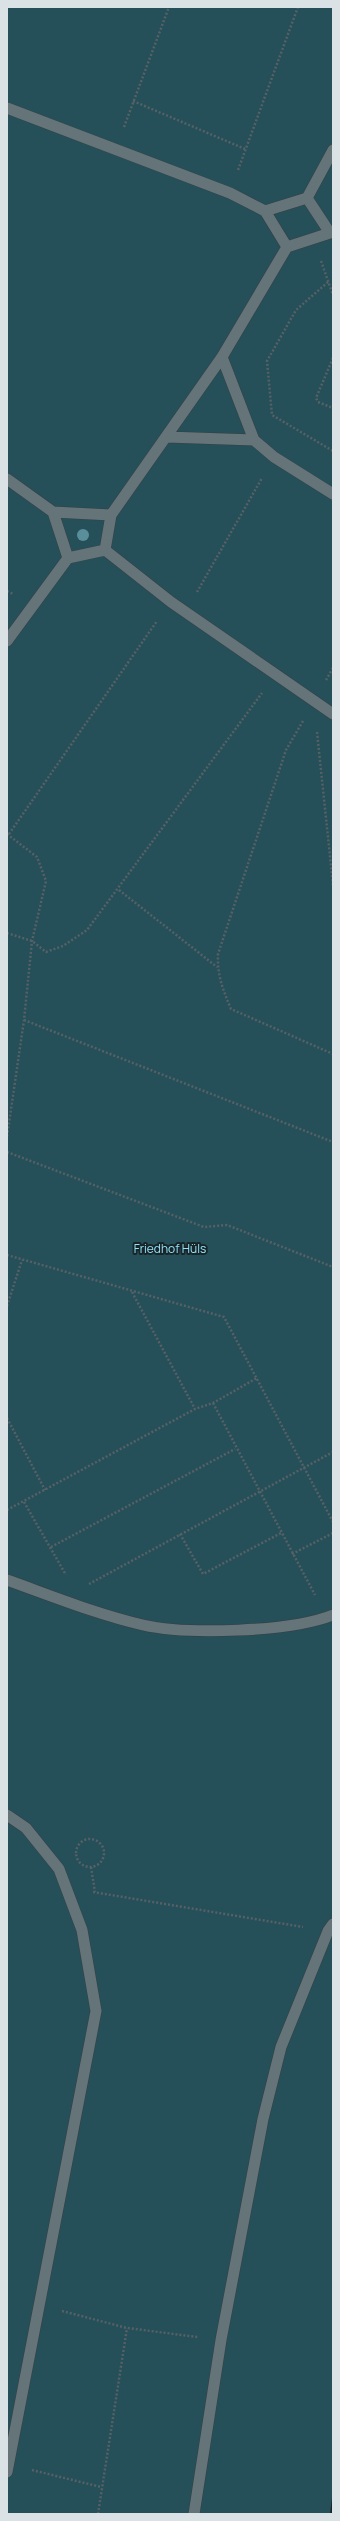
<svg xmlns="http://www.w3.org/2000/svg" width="340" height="2521" font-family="Manrope,sans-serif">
	<rect width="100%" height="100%" fill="#182529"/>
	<path fill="#254f59" d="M7,7h326v2483l-3,24h-323z"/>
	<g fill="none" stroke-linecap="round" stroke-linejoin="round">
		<g stroke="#374144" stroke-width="12">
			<path id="service" d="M7,108l223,85 35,18 22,36
				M265,211l42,-13
				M222,357l32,83 20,17 59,37
				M167,437l87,3
				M7,479l46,33
				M105,550l66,52 162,112
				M68,558l-15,-46 58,3
				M7,641l61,-83 37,-8 6,-35 111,-158 65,-110 43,-14 -23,-35 26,-48
				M7,1580c45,16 89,34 136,45 44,10 147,7 190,-10
				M7,1815l19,13 33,41 23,61 14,81 -89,461
				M194,2514l27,-174 42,-221 18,-72 47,-116 5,-7"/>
		</g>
		<path stroke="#566165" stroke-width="2.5" stroke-dasharray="2 2" stroke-linecap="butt" d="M133,101l112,48
			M124,127l45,-120
			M238,170l60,-163
			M321,261l12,34
			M328,282l-32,28 -29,51 5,54 61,36
			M333,358l-17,40 2,4 15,6
			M7,591l6,3
			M197,592l65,-114
			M326,680l7,-12
			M303,721l-17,29 -68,204c-1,21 5,36 13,55l102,45
			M317,732l16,153
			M7,834l30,23 9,24 -14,60 -8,79 -17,117
			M9,834l148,-213
			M119,890l98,77
			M7,933l25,8 14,11 17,-6 24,-16 175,-237
			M24,1020l309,122
			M7,1152l197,75 23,-2 106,42
			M7,1255l217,62 109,205
			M132,1292l63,117
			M7,1306l15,-46
			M213,1403l102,192
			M7,1418l38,72
			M24,1502l42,73
			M7,1510l188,-101 18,-6 44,-25
			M180,1534l23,40 78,-41
			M51,1547l184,-98
			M292,1554l41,-21
			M89,1584l244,-132
			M76 1853a14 14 0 1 1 28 0a14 14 0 1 1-28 0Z
			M91,1867l4,25
			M93,1892l210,35
			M62,2311l65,17 71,9
			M32,2470l69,17
			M98,2514l29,-186"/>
		<use href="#service" stroke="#647478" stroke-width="11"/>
	</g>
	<circle fill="#5b8e9b" cx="83" cy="535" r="6"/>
	<g text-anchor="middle" stroke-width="4" stroke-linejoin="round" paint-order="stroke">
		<g font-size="12" fill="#92e3f8" stroke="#182529">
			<text x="170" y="1253">Friedhof Hüls</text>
		</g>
	</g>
	<rect width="340" height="2521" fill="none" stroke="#dae2e5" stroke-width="16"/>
</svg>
